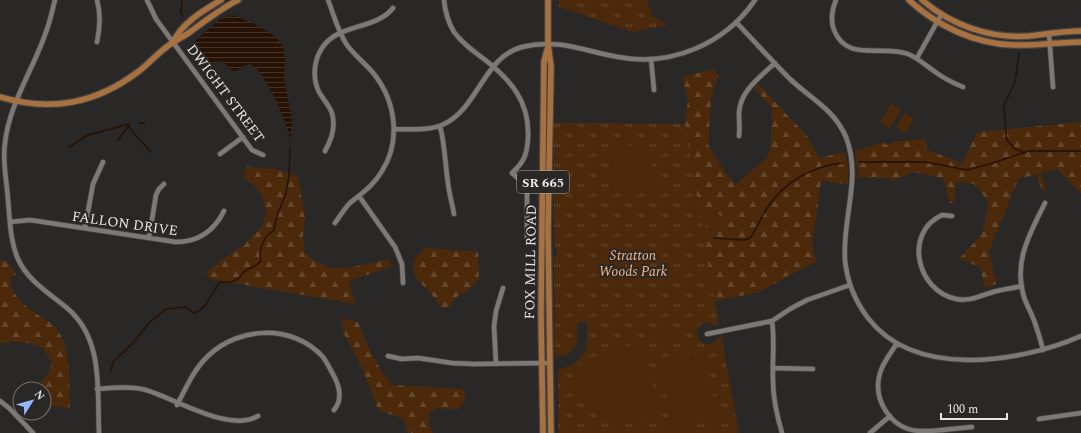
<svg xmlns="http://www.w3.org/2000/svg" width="1081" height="433" font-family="Spectral,serif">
	<defs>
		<pattern id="grass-tufts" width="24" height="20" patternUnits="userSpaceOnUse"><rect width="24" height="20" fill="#4c290b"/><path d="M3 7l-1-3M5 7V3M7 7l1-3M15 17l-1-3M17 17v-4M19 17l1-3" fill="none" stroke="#66482e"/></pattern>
		<pattern id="forest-firs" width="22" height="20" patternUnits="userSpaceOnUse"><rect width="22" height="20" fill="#4c290b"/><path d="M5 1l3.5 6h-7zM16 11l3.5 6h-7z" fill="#66482e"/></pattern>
		<pattern id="water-rules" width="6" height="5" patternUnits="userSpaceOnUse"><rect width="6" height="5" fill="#261102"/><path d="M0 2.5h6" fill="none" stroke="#463427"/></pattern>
	</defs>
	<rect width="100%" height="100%" fill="#2a2826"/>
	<path fill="url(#grass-tufts)" d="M559,0h88l5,16 16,9 -35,7 -74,-25z
		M554,123l131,1 34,202c-9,-2 -14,-7 -22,2 -3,10 6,20 16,15 3,-2 5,-5 8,-7l18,97h-181v-61l2,-3c27,-7 28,-21 27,-47l-10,1c0,11 3,25 -10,31 -4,3 -8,3 -12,1l-1,-99 4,-1 -4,-12z"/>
	<path fill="url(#forest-firs)" d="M714,69l4,7 -7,22 -3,47 15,24 12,16 33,-28 3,-14 1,-35 -18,-20 4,-4 49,52 12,22 26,-6 3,15v17l-27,-3 -9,65 4,16 -15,7 -42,23 -43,9h-2l-29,-177 3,-25 -6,-22z
		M1081,122v72l-24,-25 -16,4 5,17 -4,1 -5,-17 -19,5 -29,72 7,33 -11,4 -5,-21 -21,-8 23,-25 7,-32 -15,-18 -18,-3 -2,22h-4l-7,-25 -30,-6 -21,9 -3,-3 -31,-1 -3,-26 29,-9 1,3 12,-4 29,-2 1,11 35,13 16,-31z
		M247,166l9,2 20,1 22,8 7,40 -2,18 1,17c7,6 15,12 24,15 15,5 46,-5 61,-8l3,8 -38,12 -5,3 6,22 -144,-25 -5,-6 18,-14 21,-15 18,-18 3,-15 -4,-15 -7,-10 -12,-9z
		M425,248l53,4 1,27 -12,13c-9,1 -13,8 -18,15h-9l-6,-10 -18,-19 -3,-8 2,-12z
		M0,260l6,1 10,13 -6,4c1,22 20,31 36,42 4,2 8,5 10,8 16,20 13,56 14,81l-22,-4 -4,-4v-12h-6l3,-6 8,-11 3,-10 -10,-15c-12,-3 -31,-10 -42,-2z
		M342,318l16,4c7,18 21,53 37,63l68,4 3,9 -8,11 -22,-1 -7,5v12l4,8h-25l-4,-14 -26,-9 -15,-40 -20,-38z"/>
	<path fill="#4c290b" d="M891,104l10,5 -11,19 -10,-6z
		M905,113l9,6 -9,14 -9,-6z
		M614,143c29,0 43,20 42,47l-42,-2 -3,-3z
		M716,212l8,6 -10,13 -8,-6z
		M671,329l2,10 -18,4 -3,-10z
		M634,344l9,5 5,16 10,44c-38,24 -85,5 -82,-43z
		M704,351l14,69 -46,9 -13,-69z"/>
	<path fill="url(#water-rules)" d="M234,15c16,8 53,20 50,41h4l-1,2 -2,1 -1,21 8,39 -2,29 -1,-15 -13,-33 -15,-27 -11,-9c-5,0 -10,6 -15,7 -7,0 -8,-12 -16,-10 -6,2 -8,7 -15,8l-2,-3 -9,-18 3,-8 23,-20z"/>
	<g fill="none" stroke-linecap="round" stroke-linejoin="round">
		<path stroke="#261102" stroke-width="1.5" d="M182,0l-1,13 2,3
			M1019,53l-4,29 -11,23 2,30 1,5 8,9 8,3
			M139,123h6
			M129,124l1,5 21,23
			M118,140l11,-15
			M69,147l19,-12 41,-11
			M859,162h67l41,8 23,-6 38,-13h53
			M714,238l30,2 6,-2c6,-7 11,-21 17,-30 16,-25 45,-42 75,-45
			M111,371l2,-9 21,-20 16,-20 16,-13 20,-2 8,6c15,-4 16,-21 27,-31 7,0 13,1 19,-5 2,-3 3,-6 7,-7 6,-3 9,-4 14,-9l-1,-7 1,-7 5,-10 8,-7 3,-14 9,-23 3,-18 1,-27"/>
		<g stroke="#464342" stroke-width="6">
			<path id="minor" d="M55,0c-3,11 -5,22 -9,32 -12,36 -37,72 -41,111 -3,18 2,39 3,57 2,20 2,41 10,59 10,22 31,34 49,49 37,31 30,82 32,125
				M147,0l9,19 96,131 11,5
				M328,0c6,15 10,32 19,45 8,11 19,19 27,29 22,28 27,67 8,97 -8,14 -20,22 -32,32 -6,6 -10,13 -15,20
				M444,0c1,11 4,22 10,32 8,11 19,19 30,27 27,21 46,43 44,79 -1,17 -4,24 -16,35l9,8 6,9v48
				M836,0c-4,10 -6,20 -2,30 13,33 48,14 74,24 10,4 17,11 26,17 9,7 19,12 29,16
				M736,22c18,19 36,39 54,57 21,20 44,30 56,58 16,42 -4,80 -1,123 2,21 10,41 23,58 47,61 151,45 213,18
				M1049,34l4,53
				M97,42c3,-14 4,-28 0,-42
				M917,58l24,-43
				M651,59l3,31
				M440,126c5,19 5,37 8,57 1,10 4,20 6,31
				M394,129c16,0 33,2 48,-4 36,-15 41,-68 80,-78 36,-9 62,4 96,10 53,10 107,-13 137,-57
				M739,136c1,-8 0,-15 0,-23 1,-22 21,-36 36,-50
				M325,151c7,-12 11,-24 7,-38 -3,-8 -9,-14 -13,-21 -7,-14 -5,-32 3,-44 16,-25 54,-18 71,-40
				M220,154l23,-17
				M359,196l36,51 7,17 1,19
				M952,216l-10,-1c-39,18 -25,76 14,84 16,3 27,-5 41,-8 8,-2 17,-3 25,-5
				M10,222l20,-2 146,22c23,0 38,-11 48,-31
				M85,228l8,-44 10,-22
				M149,238l7,-43 3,-6 5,-5
				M772,321c3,20 0,39 1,60 0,18 4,35 9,52
				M707,334l65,-13 18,-12 17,-9 43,-15
				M897,343c-6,10 -14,19 -17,30 -8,27 11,56 39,58 17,1 37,-3 53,-4
				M1043,350c-2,-9 -5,-18 -8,-27 -3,-9 -8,-17 -11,-26 -11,-35 6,-64 21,-94
				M388,356l14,3 16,-1 34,5 22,1 76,-1
				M496,364l-2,-38 2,-15 7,-23
				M773,368l40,1
				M97,389c16,-1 33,-3 49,1 30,9 83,43 112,26
				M0,401l9,7 24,25
				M177,405c9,-17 17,-36 31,-49 31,-30 85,-32 115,1 5,7 8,14 12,21 5,10 7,23 -1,32
				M1039,419l42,-6
				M870,433l20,-17"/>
		</g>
		<g stroke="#464342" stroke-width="8">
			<path id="major" d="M548,0v44l3,22 -3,162 3,205
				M909,0c28,26 66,44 105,45 22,1 45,-3 67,-3
				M922,0c29,25 68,39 107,36 17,-2 35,-5 52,-5
				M173,42c10,-20 30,-31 48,-42
				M0,97c51,15 96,7 139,-26 12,-9 22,-22 35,-29 5,-4 11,-6 16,-10 15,-11 30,-23 48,-32
				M543,433l-2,-121 3,-250 3,-12"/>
		</g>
		<use href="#minor" stroke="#7c7976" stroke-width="4.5"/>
		<use href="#major" stroke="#a77140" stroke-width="5.5"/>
	</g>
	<g text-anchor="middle" stroke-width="4" stroke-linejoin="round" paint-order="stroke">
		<rect fill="#2a2826" stroke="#aeadab" stroke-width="1" x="517" y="171" width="52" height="22" rx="3"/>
		<g font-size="13" font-weight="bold" fill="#e7e6e4">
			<text x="543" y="187">SR 665</text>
		</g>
		<g font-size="14" fill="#e7e6e4" stroke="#2a2826">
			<text transform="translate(226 93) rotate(53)" y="5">DWIGHT STREET</text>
			<text transform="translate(125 223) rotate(8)" y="5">FALLON DRIVE</text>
			<text transform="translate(530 262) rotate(-89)" y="5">FOX MILL ROAD</text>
		</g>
		<g font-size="14" font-style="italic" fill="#fbb482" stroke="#2a2826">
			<text x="633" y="260">Stratton<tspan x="633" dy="16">Woods Park</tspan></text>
		</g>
	</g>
	<g transform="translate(32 401) rotate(53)"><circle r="19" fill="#2a2826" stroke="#767472"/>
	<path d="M0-3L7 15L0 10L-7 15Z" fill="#97b6fd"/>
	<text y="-6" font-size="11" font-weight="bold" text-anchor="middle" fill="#e7e6e4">N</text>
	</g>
	<path d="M941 413v6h66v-6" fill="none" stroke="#e7e6e4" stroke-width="2"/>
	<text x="947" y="413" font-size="12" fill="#e7e6e4" stroke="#2a2826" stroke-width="3" paint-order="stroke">100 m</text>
</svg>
